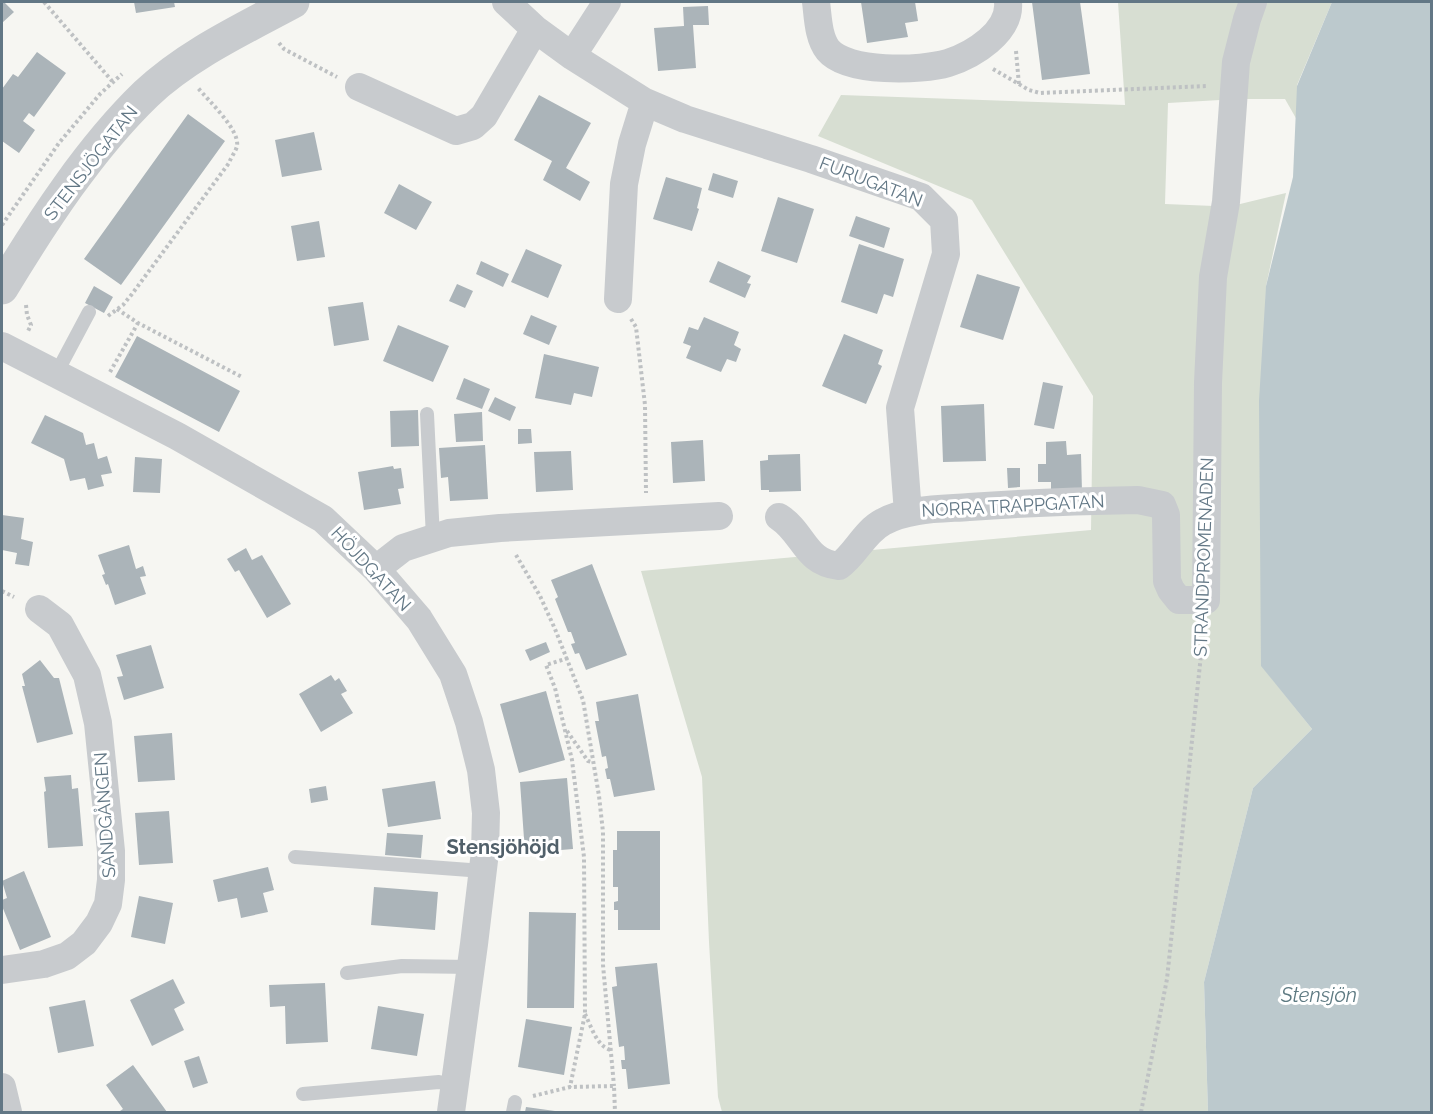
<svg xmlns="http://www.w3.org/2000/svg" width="1433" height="1114" font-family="Raleway,sans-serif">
	<rect width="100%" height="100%" fill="#f6f6f2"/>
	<path fill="#d7ded2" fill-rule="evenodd" d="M1118,2h214l-35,83v35l-12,-21h-43l-6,106 50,-12 -20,93 -5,379 51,64 -59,59 -49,194 4,130h-486l-4,-15 -9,-155 -7,-165 -61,-206 450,-41 2,-134 -121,-196 -154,-64 23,-41 284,10zM1220,100l-6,106 -49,-2 3,-101z"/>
	<path fill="#bcc9cd" d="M1332,2h99v1110h-223l-4,-130 49,-194 59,-59 -51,-63 -2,-265 7,-115 27,-109 4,-91z"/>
	<path fill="#abb4b9" d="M2,2h2l10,10 -12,11z
		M134,2h40l1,5 -39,6z
		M861,2h54l3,19 -13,2 3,14 -41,6z
		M1032,2h48l10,72 -48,6z
		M708,6l1,19h-16l3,43 -38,3 -4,-43 30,-2 -1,-19z
		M37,52l29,21 -32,44 -5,-4 -6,8 12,9 -16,23 -17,-12v-52l11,-15 5,3z
		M539,95l52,28 -25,45 24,14 -10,19 -37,-21 9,-19 -38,-21z
		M188,114l37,27 -104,144 -37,-26z
		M314,132l8,38 -40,7 -7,-37z
		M713,173l25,8 -5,17 -25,-8z
		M666,177l36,11 -5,20 2,1 -7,22 -39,-12z
		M399,184l33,18 -16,28 -32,-17z
		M778,197l36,12 -17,54 -36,-12z
		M856,216l34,12 -6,20 -35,-12z
		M319,221l6,36 -28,4 -6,-35z
		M859,244l45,15 -11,38 -9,-3 -7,20 -36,-12z
		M526,249l36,16 -14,33 -37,-16z
		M481,261l28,13 -6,13 -27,-13z
		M718,261l33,15 -4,7 4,1 -6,14 -36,-16z
		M977,274l43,13 -17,53 -43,-13z
		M457,284l16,7 -8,17 -16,-7z
		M94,286l19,11 -9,16 -19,-10z
		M363,302l6,38 -35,6 -6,-39z
		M531,315l26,11 -8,19 -26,-11z
		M704,317l35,15 -5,13 7,4 -5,13 -9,-3 -6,13 -35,-14 5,-12 -8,-3 6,-16 9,3z
		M398,325l51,21 -16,36 -50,-21z
		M844,334l39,16 -5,14 4,2 -16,38 -44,-18z
		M137,336l103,55 -21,41 -104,-55z
		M544,354l55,13 -7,30 -18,-4 -3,12 -36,-7z
		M464,378l26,11 -8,20 -26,-10z
		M1043,382l20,4 -9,43 -20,-4z
		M495,397l21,10 -6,14 -22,-10z
		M984,404l2,57 -43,1 -2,-56z
		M418,410l1,36 -28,1 -1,-36z
		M482,412l1,29 -27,1 -2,-28z
		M45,415l38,18 3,12 8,-2 4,16 9,-3 5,17 -11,2 3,11 -16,4 -3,-12 -15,3 -6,-22 -33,-16z
		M518,429h13l1,14 -14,1z
		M703,440l2,41 -32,2 -2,-41z
		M1066,441l1,14 14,-1 1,38h-31v-10h-13v-18h8v-22z
		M485,445l3,54 -38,2 -2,-24 -7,1 -2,-30z
		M571,451l2,39 -37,2 -2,-40z
		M800,454l1,37 -32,1v-2h-8l-1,-29 8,-1v-5z
		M135,457l27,2 -2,34 -27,-1z
		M393,466l1,3 7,-1 3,20 -6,1 3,15 -37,6 -6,-38z
		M1007,468h13v19l-12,1z
		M2,515l22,3 -3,21 12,3 -4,24 -14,-2 2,-11 -15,-3z
		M129,545l7,24 7,-3 3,10 -6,1 6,17 -31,11 -7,-21 -2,1 -4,-10 3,-1 -7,-19z
		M246,548l6,12 10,-5 29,49 -24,14 -28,-48 -4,2 -8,-13z
		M592,564l35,91 -41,15 -7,-17 -4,1 -4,-10 4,-1 -4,-11h-3l-13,-33 3,-2 -7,-17z
		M546,642l4,10 -20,9 -5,-11z
		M151,645l13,43 -40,12 -7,-23 6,-1 -7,-21z
		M40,660l14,18h5l14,56 -36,9 -15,-57h3l-3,-12z
		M331,675l4,6 4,-3 8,13 -6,3 12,19 -32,19 -22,-38z
		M546,691l19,69 -46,13 -19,-69z
		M638,694l17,96 -41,7 -4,-18h-3l-2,-10 3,-1 -2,-12 -4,1 -7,-36h4l-3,-19z
		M172,733l3,47 -37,2 -4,-46z
		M71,775l1,14 6,-1 5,58 -35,2 -4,-56 2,-1 -2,-14z
		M567,778l6,71 -48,4 -5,-71z
		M435,781l6,38 -53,8 -6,-38z
		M326,786l2,14 -17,3 -2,-14z
		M169,811l4,52 -34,2 -4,-52z
		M617,831h43v99h-42v-20h-4v-8l4,-1v-14h-5v-37h4z
		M387,833l36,2 -2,23 -36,-3z
		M268,867l6,23 -11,3 5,19 -27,6 -4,-20 -19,4 -5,-22z
		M24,871l27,66 -31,13 -18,-44v-6l5,-2 -5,-17z
		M374,887l64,5 -3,38 -64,-5z
		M139,896l34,7 -8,41 -34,-7z
		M529,912l47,1 -2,95h-47z
		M657,963l13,121 -42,5 -2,-20h-4l-1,-9h4l-1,-14 -5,1 -7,-60 5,-1 -2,-19z
		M173,979l12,24 -11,6 10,21 -32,16 -22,-46z
		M325,983l3,59 -42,2 -1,-38 -15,1 -1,-22z
		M85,1000l9,46 -36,7 -9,-46z
		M378,1006l46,8 -7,42 -46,-7z
		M526,1019l46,8 -8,48 -46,-8z
		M199,1056l9,27 -15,5 -9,-27z
		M133,1065l34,47h-46l-1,-1 3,-2 -17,-24z
		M526,1107l29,4v1h-30z"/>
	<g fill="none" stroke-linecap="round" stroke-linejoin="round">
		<path stroke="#bec1c3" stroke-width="4" stroke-dasharray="3 3" stroke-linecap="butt" d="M44,2l68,79
			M279,43l5,6 53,28
			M1016,51l3,34
			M993,69l36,21 11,3 167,-7
			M2,225l57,-82 41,-49 22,-20
			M26,305l1,10 4,10 -3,6
			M117,309l21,14 104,54
			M108,316l15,-11 9,-11 97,-131c2,-6 7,-12 8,-17 3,-16 -29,-46 -39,-58
			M631,319l5,8 9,78 1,88
			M110,372l28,-49
			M516,555l24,41 15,33 28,71 16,96 4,36v133l11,121
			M2,591l12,6
			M568,658l-22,7 9,23 17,72 12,97 1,157 -15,73
			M567,731l21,30 4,1
			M585,1014c6,12 12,33 26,36
			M533,1096l37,-9 44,-1 1,26
			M1141,1112l26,-133 37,-353"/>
		<path stroke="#c8cbce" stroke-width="14" d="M56,374l33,-62
			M427,414l6,124
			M295,857l188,14
			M347,973l55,-7 69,1
			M303,1094l136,-12 15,3
			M513,1112l2,-10"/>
		<path stroke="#c8cbce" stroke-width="28" d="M506,2l29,27 37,27 73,46 40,17 126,40 110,38 23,23 2,34 -46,154 8,105
			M816,2c2,15 2,35 12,48 19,23 93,21 120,13 25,-8 63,-31 60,-61
			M572,56l35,-54
			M359,87l97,44 17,-5 11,-10 51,-87
			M618,299l6,-115 8,-40 13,-42
			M2,346l175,90 146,83 53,50 43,50 34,55 16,48 12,48 5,43 -1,39 -11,92 -23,168
			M779,517c25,16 26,46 60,49 17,-12 25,-34 44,-44 25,-14 58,-13 86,-15 56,-4 112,-6 169,-7l24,5 4,10 1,66 4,9 8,10h27l2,-217 5,-106 13,-75 10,-140 11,-43 6,-17
			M376,569l27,-21 46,-15 51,-5 219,-12
			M2,970l42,-6 23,-8 17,-13 15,-20 9,-19 3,-24v-29l-13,-128 -11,-48 -27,-50 -21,-16
			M2,1087l6,25"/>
		<path stroke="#c8cbce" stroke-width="33" d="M2,288c40,-66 88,-140 144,-194 41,-39 97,-65 147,-92"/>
	</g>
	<g text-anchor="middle" stroke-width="6" stroke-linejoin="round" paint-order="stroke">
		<g font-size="18" fill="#627785" stroke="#fff">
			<text transform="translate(91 163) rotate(-52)" y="6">STENSJÖGATAN</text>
			<text transform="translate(871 182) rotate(21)" y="6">FURUGATAN</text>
			<text transform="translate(1013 506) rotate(-3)" y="6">NORRA TRAPPGATAN</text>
			<text transform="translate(1204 557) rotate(-88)" y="6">STRANDPROMENADEN</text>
			<text transform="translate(371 569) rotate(47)" y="6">HÖJDGATAN</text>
			<text transform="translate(105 815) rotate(-94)" y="6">SANDGÅNGEN</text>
		</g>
		<g font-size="20" font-weight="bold" fill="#51606a" stroke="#fff">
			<text x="503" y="854">Stensjöhöjd</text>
		</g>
		<g font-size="20" font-style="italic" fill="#5e7a82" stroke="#fff">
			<text x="1319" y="1002">Stensjön</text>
		</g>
	</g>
	<rect width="1433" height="1114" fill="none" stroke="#627785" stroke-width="6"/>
</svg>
